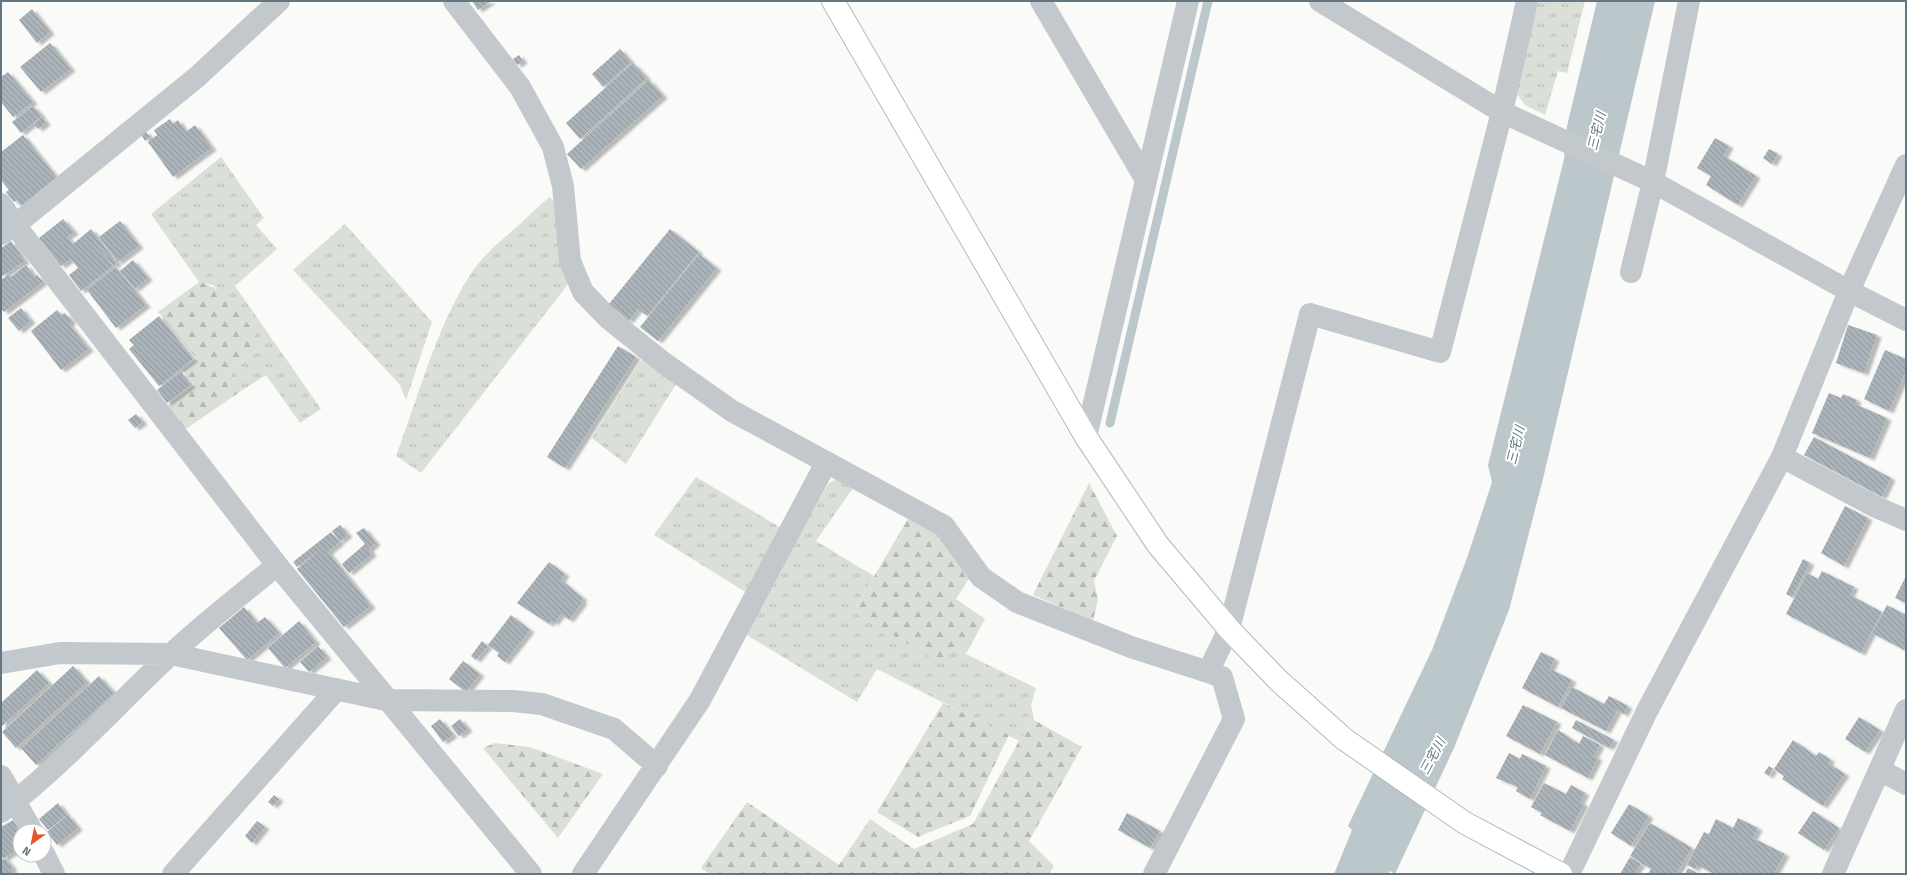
<svg xmlns="http://www.w3.org/2000/svg" width="1907" height="875" font-family="'Fira Sans','Noto Sans JP',sans-serif">
	<defs>
		<pattern id="grass-tufts" width="24" height="20" patternUnits="userSpaceOnUse"><rect width="24" height="20" fill="#dadfd7"/><path d="M3 7l-1-3M5 7V3M7 7l1-3M15 17l-1-3M17 17v-4M19 17l1-3" fill="none" stroke="#b4b9b4"/></pattern>
		<pattern id="forest-firs" width="22" height="20" patternUnits="userSpaceOnUse"><rect width="22" height="20" fill="#dadfd7"/><path d="M5 1l3.5 6h-7zM16 11l3.5 6h-7z" fill="#b4b9b4"/></pattern>
		<pattern id="building-back-hatch" width="6" height="6" patternUnits="userSpaceOnUse"><rect width="6" height="6" fill="#aab3b9"/><path d="M-1 5l2 2M0 0l6 6M5-1l2 2" fill="none" stroke="#8e969c"/></pattern>
		<filter id="shadow"><feDropShadow dx="4.5" dy="2.5" stdDeviation="1" flood-color="#0004"/></filter>
	</defs>
	<rect width="100%" height="100%" fill="#fafaf8"/>
	<path fill="url(#grass-tufts)" d="M1537,1h48l-18,72 -9,-2 -13,44 -20,-10 -10,-14z
		M221,157l43,61 -8,7 21,24 -42,37 86,123 -21,14 -34,-48 -25,16 -12,-19 32,-25 -48,-62 -14,-3 -48,-68z
		M550,197l7,8 12,78 -148,190 -25,-17c23,-61 39,-125 74,-181 12,-19 32,-35 49,-50 10,-9 20,-20 31,-28z
		M345,224l87,98 -26,78 -6,-15 -107,-115z
		M643,358l33,26 -50,80 -34,-26z
		M696,477l87,52 -36,64 -93,-58z
		M836,479l17,9 -37,53 58,35 -21,36 100,36 83,40 -5,17 3,15 -15,21 -142,-72 -20,33 -112,-68 83,-150z"/>
	<path fill="url(#forest-firs)" d="M199,282c33,8 46,38 63,64l-33,26 12,19 -55,38 -19,-23 28,-21 -12,-15 14,-11 -39,-47z
		M1089,483l28,53 -23,45 4,18 -5,22 -60,-26z
		M909,517l31,18 30,42 -14,22 29,20 -19,35 -13,-6 -14,14 -86,-50z
		M943,703l66,32 -39,81 -52,21 -41,-25z
		M1034,720l48,27 -53,94 25,25 -5,8h-339l-9,-6 46,-66 92,63 31,-46 44,30 59,-25 46,-83z
		M495,743l35,4 73,27 -45,64 -75,-90z"/>
	<path fill="#bbc7cb" d="M1597,1h58l-112,478 -34,131 -55,138 -59,126 -5,-3 -2,3h-54l18,-44 -4,-4 84,-176 35,-92 25,-76 -4,-17 76,-306 3,-33z"/>
	<g fill="none" stroke-linecap="round" stroke-linejoin="round">
		<path stroke="#bbc7cb" stroke-width="9" d="M1110,423l98,-422"/>
	</g>
	<path fill="url(#building-back-hatch)" filter="url(#shadow)" d="M472,1h19l-13,9z
		M32,9l18,23 -13,11 -18,-23z
		M50,43l21,26 -30,23 -21,-25z
		M620,49l11,13 -28,25 -11,-13z
		M519,55l4,6 -6,4 -4,-6z
		M633,63l14,15 -67,61 -14,-16z
		M8,72l25,30 -20,15 -12,-15v-25z
		M649,80l14,16 -82,73 -14,-15z
		M33,106l9,10 -21,17 -9,-11z
		M42,117l4,6 -8,6 -4,-5z
		M170,119l3,5 5,-4 8,12 9,-7 17,23 -39,29 -25,-35 9,-7 -3,-5z
		M145,131l5,6 -5,4 -4,-7z
		M23,135l34,43 -36,28 -4,-6 -3,2 -8,-10 3,-2 -8,-10v-28z
		M1715,138l14,8 -7,12 2,-2 32,20 -18,29 -32,-20 5,-9 -14,-8z
		M1769,149l9,5 -6,10 -9,-6z
		M63,219l11,13 -7,5 6,7 18,-15 26,34 -3,3 -23,-29 22,29 -32,25 -12,-16 9,-7 -7,-9 -10,7 -22,-28z
		M120,221l19,25 -21,16 -19,-25z
		M670,229l29,23 -52,64 -9,-7 -9,12 -20,-17z
		M11,241l14,20 -24,16v-29z
		M699,254l18,14 -59,73 -18,-14z
		M133,260l15,18 -13,11 -15,-18z
		M26,265l9,12 2,-2 6,7 -39,30 -3,-4v-28l8,-6 2,3z
		M116,267l30,38 -30,23 -29,-38z
		M21,308l10,13 -12,10 -11,-13z
		M57,310l5,5 3,-2 7,8 -3,3 20,25 -28,21 -30,-39z
		M159,316l34,43 -34,27 -30,-37 5,-4 -5,-5z
		M1848,325l29,10 -13,38 -28,-10z
		M618,346l18,11 -71,111 -18,-11z
		M1885,350l21,9v12l-17,40 -25,-12z
		M181,372l10,13 -24,18 -10,-13z
		M1829,393l12,5 2,-4 14,6 -2,4 32,14 -17,40 -58,-25z
		M136,414l7,8 -8,6 -7,-8z
		M1814,437l77,41 -9,19 -78,-42z
		M1845,506l23,12 -24,48 -23,-13z
		M340,525l8,10 -8,6 -8,-10z
		M364,528l12,15 -7,6 3,5 -23,19 -7,-9 23,-20 -9,-11z
		M331,532l9,10 -12,10 43,54 -27,21 -47,-58 24,-20 -24,18 -4,-5z
		M1803,559l7,4 -18,34 -6,-3z
		M549,562l16,12 -4,6 22,18 -2,3 2,1 -14,18 -8,-6 -7,9 -3,-2 -2,3 -32,-21z
		M1822,571l32,16 -4,8 32,17 -21,41 -75,-39 21,-41 11,6z
		M1906,576v27l-11,-5z
		M1887,605l19,10v31l-2,4 -32,-17z
		M244,607l13,16 8,-6 14,16 -32,27 -28,-32z
		M511,615l19,15 -25,32 -8,-6 2,-3 -11,-8z
		M299,621l17,21 -31,26 -17,-20z
		M482,641l6,5 -12,14 -5,-4z
		M318,646l9,11 -18,15 -9,-10z
		M1541,652l14,7 -5,10 22,11 -14,27 -36,-19z
		M463,661l17,13 -14,18 -17,-13z
		M73,666l14,16 -71,66 -14,-16z
		M37,670l12,13 -48,44v-24z
		M99,676l15,17 -78,72 -15,-17z
		M1572,687l45,24 -11,20 -45,-23z
		M1609,696l19,10 -4,8 -20,-10z
		M1523,705l34,17 -17,32 -34,-18z
		M1859,717l21,13 -15,22 -20,-13z
		M440,719l13,16 -10,7 -12,-16z
		M460,719l8,10 -9,7 -8,-10z
		M1576,720l38,20 -5,8 -37,-20z
		M1558,730l21,14 4,-8 17,9 -6,11 4,2 -10,20 -43,-23z
		M1793,740l23,16 3,-4 12,8 -3,3 17,11 -22,32 -41,-27 2,-3 -10,-7z
		M1509,753l11,6 2,-5 24,12 -16,33 -14,-8 2,-4 -22,-9z
		M1769,766l4,3 -4,7 -5,-3z
		M1544,783l22,11 5,-9 14,8 -5,9 4,2 -14,27 -30,-16 2,-2 -11,-6z
		M274,795l5,4 -6,7 -5,-4z
		M58,803l9,12 -19,15 -9,-11z
		M1629,804l20,12 -18,30 -20,-13z
		M1813,811l26,17 -15,22 -26,-17z
		M1127,813l33,18 -10,17 -32,-18z
		M68,815l10,13 -21,17 -10,-13z
		M1738,818l20,10 -5,10 32,16 -11,20h-60l-17,-9 -2,4 -8,-4 17,-33 5,2 7,-15 17,9z
		M13,820l7,11v17l-17,11 -2,-4v-28z
		M257,821l8,6 -13,16 -7,-7z
		M1650,823l42,25 -16,26h-28l3,-5 -21,-13z
		M1,857l2,3 2,-2 8,10 -2,1 3,5h-13z
		M1630,857l11,7 -7,10h-14z
		M1688,868l11,6h-14z"/>
	<g fill="none" stroke-linecap="round" stroke-linejoin="round">
		<g stroke="#b3babf" stroke-width="24">
			<path id="secondary" d="M833,1l253,436 72,108 71,84 49,51 66,59 121,84 96,51"/>
		</g>
		<path stroke="#c3c8cc" stroke-width="22" d="M454,1l66,86 33,60 10,39 7,75 13,31 26,27 55,44 68,48 212,115 37,51 36,25 114,45 77,25 21,-43 81,-315 130,38 62,-240 25,-111
			M1041,1l105,179
			M1320,1l182,111 151,70 196,109 57,29
			M1,204l14,21 262,340 254,309
			M1,234l14,-9 182,-148 82,-76
			M1631,272l22,-90 36,-181
			M1086,437l102,-436
			M1782,457l94,50 30,13
			M1,663l59,-10 111,1 215,46 127,1 29,3 72,25 43,37
			M1880,770l26,14
			M1,776l31,55
			M1,812c61,-46 113,-105 169,-157 34,-32 71,-60 107,-90
			M44,854l10,20
			M173,874l164,-185
			M583,874l117,-174 126,-237
			M1154,874l80,-155 -12,-42 -14,-5
			M1569,874l78,-163 135,-254 67,-166 57,-126
			M1833,874l73,-164"/>
		<use href="#secondary" stroke="#fff" stroke-width="22"/>
	</g>
	<g text-anchor="middle" stroke-width="4" stroke-linejoin="round" paint-order="stroke">
		<g font-size="13" font-style="italic" fill="#60757c" stroke="#fff">
			<text transform="translate(1596 131) rotate(-76)" y="5">三宅川</text>
			<text transform="translate(1515 445) rotate(-76)" y="5">三宅川</text>
			<text transform="translate(1432 756) rotate(-62)" y="5">三宅川</text>
		</g>
	</g>
	<rect width="1907" height="875" fill="none" stroke="#657683" stroke-width="4"/>
	<g transform="translate(32 843) rotate(213)"><circle r="19" fill="#ffffff" stroke="#c1c8cd"/>
	<path d="M0-3L7 15L0 10L-7 15Z" fill="#e4572e"/>
	<text y="-6" font-size="11" font-weight="bold" text-anchor="middle" fill="#657683">N</text>
	</g>
</svg>
